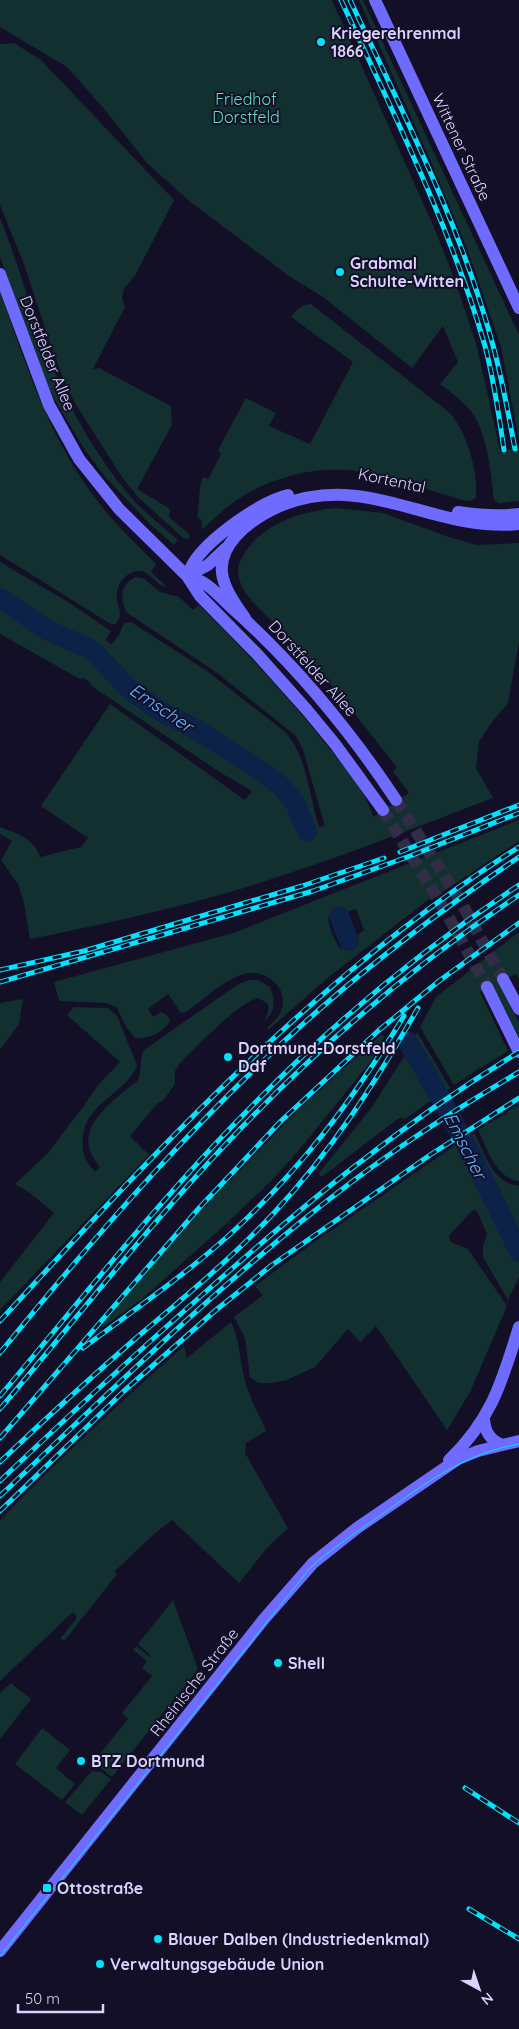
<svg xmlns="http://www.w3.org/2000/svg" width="519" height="2029" font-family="Quicksand,sans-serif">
	<rect width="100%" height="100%" fill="#130f26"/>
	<path fill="#12302f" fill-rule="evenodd" d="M0,0h332l101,225 21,53 22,65 24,107 19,-1v52l-20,2 -5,-3c-3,-26 -7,-70 -24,-90 -8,-10 -20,-18 -30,-26l18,-22 -15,-36 -31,42 -89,-71 -34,-21 -101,-76 -41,-37 -42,-53 -38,-43 -67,-40z
		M359,0h4l156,335v105l-18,-93 -34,-99 -38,-91z
		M14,43l27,17 133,140 -38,74 -12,15 -2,10 3,8 -32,62 6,-1 72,38 1,19 -35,64 30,18 3,3 -1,7 20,17v4l-4,1 -4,-3 -43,-39 -14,-17 -48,-75 -15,-32 -13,-36 -24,-73 -24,-59v-161z
		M0,218c23,57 37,117 63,172 19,41 45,82 75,115 13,12 27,24 40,35l-4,5 -23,-20 -44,-46 -22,-29 -32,-53 -15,-35 -38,-105z
		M0,291c24,69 47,140 90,200 19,27 43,50 66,73l-5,8 16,15c-11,-1 -16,-15 -27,-16 -14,-1 -25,15 -23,27 0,5 3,11 3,16 0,4 -3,7 -5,11l-6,-2 -109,-68z
		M311,304l139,109c18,22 28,58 26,85l-5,3 -9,-1c-34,-10 -70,-24 -106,-29 -39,-5 -80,5 -113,25 -15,9 -28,22 -41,34l-1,-10 -4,-3c3,-13 1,-28 6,-40l5,2 13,-25 -3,-4 28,-52 30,15 -7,13 41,18 43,-82 -62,-45c6,-8 9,-12 20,-13z
		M336,508l47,5 63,23 30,9 43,-2v99l-11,61 -16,19 -13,20 -3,26 17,30c-85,32 -169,66 -256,92 -68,20 -137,35 -207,49l-6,-36 -6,-19 -17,-24 11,-19 -12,-7v-7c18,7 34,11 40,30l41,-10 7,-9 -47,-32 69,-102 135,96 7,-9 -31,-18 -131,-88 1,-2 -8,-5 -3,1 -80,-45v-72l68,40 43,29 -5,9 5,5 8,-10 5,-12 7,-1 76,49 77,60c23,23 25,66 35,96l6,-1 -22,-76 -7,-14 -80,-64 -90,-60 -4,-12 1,-11 5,-7 7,-5 8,1 17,14 19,5 14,13 6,-5c47,47 93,95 134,148 15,19 34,40 40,64l36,-24 -16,-22 4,-3c-29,-38 -59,-76 -91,-112 -12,-12 -23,-24 -34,-35 -10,-10 -22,-20 -28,-31 -3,-5 -6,-13 -6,-18 0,-8 4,-15 8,-21 19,-29 58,-40 90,-43z
		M519,820v21l-87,58h-3l-99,77 -62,54 -1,-2c5,-5 10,-9 13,-15 12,-25 -16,-47 -39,-38 -20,7 -38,25 -55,37l-5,1 -13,-19 -20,15 5,8 8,-5 6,3 3,6c-6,11 -23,19 -35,17l-8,-10 -10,-20 -10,-5 -46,-2 -2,-1 -5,-18 179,-49zM356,909l8,21 -24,19 -8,-15 -4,-15z
		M519,932v47l-3,-5 -17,9 20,40v14l-26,-51 -13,6 28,59 -27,17 -4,1 -1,2 -22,14 -34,-58 16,-30z
		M249,980h9l12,7c5,13 6,24 -5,34l4,-13 -2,-5 -9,-5c-22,6 -59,47 -77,64l-6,9v13l-12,17 -5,2 -28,33 19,19 -149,155v-28l54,-69 -24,-20 -15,-9 32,-30 36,-47 15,-22 22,-23 -53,-47 7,-8 34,1 9,8 20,49c-10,29 -51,36 -54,72 -2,15 2,24 12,35l5,-5c-33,-37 12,-65 38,-87 4,-10 1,-20 6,-30l80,-56 15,-10z
		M23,999l-4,25 -19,26v-47z
		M417,1032l33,56 -8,5 -30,-51z
		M382,1034l2,3 -12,23 -68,84 -30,34 -48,46 -83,74 -41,30v-6l107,-120 89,-92z
		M408,1050l28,47 -31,22 -6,-1 -76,58h-3l-1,-3 53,-66z
		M519,1105v76c-23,-2 -32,-33 -41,-51l25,-15 2,1 3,-5z
		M474,1133c11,20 19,51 45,53v58l-54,-105z
		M460,1142l59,118v17l-11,23 -25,-43v-11l4,-12 -10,-23 -4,-1 -22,23 -2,4 2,5 17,7 39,57 -37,86 -23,38 -71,-104 -16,16 -12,-13 -33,38 -28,13 -17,3h-12l-8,-6 -5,-39 -11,-21 29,-22 -8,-9 58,-43z
		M231,1322c8,16 8,32 12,50 3,19 15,40 23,59l-20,12 -1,10 43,75 -21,20 -28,35 -67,-63 -19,15 -39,37 3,2 -52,66 -5,-1 16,-20v-4l-3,-3 -73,69v-161c59,-61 120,-118 184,-174l3,12z
		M173,1600l25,69 -86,108 -14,-11 1,-3 -4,-3 33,-41 -6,-6 30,-37 -10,-8 5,-7 -14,-11 3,-4 14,11 1,-1 -13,-12z
		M11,1683l20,16 -31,40v-46z
		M42,1728l28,22 -14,18 19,16 -13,16 -47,-36z
		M92,1771l9,1 10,7 -29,36 -17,-13z"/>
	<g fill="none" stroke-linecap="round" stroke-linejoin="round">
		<path stroke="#0c2248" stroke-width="20" d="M0,598l47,32 41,18 9,7 33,35 30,21 32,16 68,43 22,17 13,16 12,28
			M339,916l10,25
			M407,1041c42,68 78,139 112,211"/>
		<path stroke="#312d47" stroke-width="12" stroke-dasharray="12 6" stroke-linecap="butt" d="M396,800l65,102 42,77
			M383,810l64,104 40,73"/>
		<path stroke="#6f6bff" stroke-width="12" d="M375,0l144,308
			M0,274l49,131 30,54 40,50 68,67 13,20 57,58 50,56 28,34 48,66
			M458,512c21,3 40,5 61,2
			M187,576c3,-6 5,-12 9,-17 16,-22 65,-58 92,-64
			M187,576c19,4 29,17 43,30 64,57 119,123 166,194
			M187,576l21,-11 18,-17
			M245,618c-20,-28 -36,-52 -9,-82 12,-13 28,-23 44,-30 87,-36 154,27 239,18
			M503,979l16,30
			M487,987l32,65
			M484,1419c1,12 5,20 16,25
			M449,1460c43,-41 53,-79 70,-133
			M0,1951l264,-332 49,-56 44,-35 101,-69 20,-8 41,-10"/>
		<path stroke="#00e5ff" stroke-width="1" d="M0,1956l310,-388c22,-20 47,-36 71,-53 43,-31 84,-62 138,-71"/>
		<g stroke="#00e5ff" stroke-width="5">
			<path id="rail" d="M341,0c52,113 109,225 144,346 9,34 14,69 19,104
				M350,0c52,111 110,223 142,342 10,35 16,71 23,107
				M400,852l119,-47
				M0,970l84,-19 218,-65 82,-28
				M0,982l313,-91 97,-35 109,-43
				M0,1321c158,-173 319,-348 519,-474
				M83,1348c48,-36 99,-71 144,-111 74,-67 125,-136 177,-221
				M0,1353c99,-122 203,-242 321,-345 63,-55 129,-104 198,-151
				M0,1396c81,-96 159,-196 247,-285 82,-85 174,-161 272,-226
				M0,1409c83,-98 162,-201 252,-292 81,-83 171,-158 267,-222
				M0,1438l200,-231 81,-86 97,-90 61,-50 80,-58
				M0,1462c44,-42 89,-83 135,-123 47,-40 95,-79 137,-124 60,-64 103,-132 146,-207
				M0,1481c66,-63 133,-125 201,-185 102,-91 201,-173 318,-244
				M0,1496c113,-107 225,-218 349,-312 54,-41 112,-78 170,-112
				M0,1511l124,-120 92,-81 56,-45 158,-110 89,-57
				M465,1788l54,35
				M469,1909l50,30"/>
		</g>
		<use href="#rail" stroke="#130f26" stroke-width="3" stroke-dasharray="9" stroke-linecap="butt"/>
	</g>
	<g fill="#00e5ff" stroke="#130f26" stroke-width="2">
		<circle cx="321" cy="42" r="5"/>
		<circle cx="340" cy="272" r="5"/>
		<circle cx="228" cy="1057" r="5"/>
		<circle cx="278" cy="1663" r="5"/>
		<circle cx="81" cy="1761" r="5"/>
		<rect x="42" y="1883" width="10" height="10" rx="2.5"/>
		<circle cx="158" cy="1939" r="5"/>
		<circle cx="100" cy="1964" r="5"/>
	</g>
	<g text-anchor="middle" stroke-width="4" stroke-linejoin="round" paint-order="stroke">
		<g font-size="16" font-weight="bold" fill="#d9d4ff" stroke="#130f26" text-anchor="start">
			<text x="331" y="39">Kriegerehrenmal<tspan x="331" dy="18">1866</tspan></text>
			<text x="350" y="269">Grabmal<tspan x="350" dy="18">Schulte-Witten</tspan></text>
			<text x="238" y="1054">Dortmund-Dorstfeld<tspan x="238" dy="18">Ddf</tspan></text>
			<text x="288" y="1669">Shell</text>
			<text x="91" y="1767">BTZ Dortmund</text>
			<text x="57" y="1894">Ottostraße</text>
			<text x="168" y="1945">Blauer Dalben (Industriedenkmal)</text>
			<text x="110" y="1970">Verwaltungsgebäude Union</text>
		</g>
		<g font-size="16" fill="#5fe0c0" stroke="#130f26">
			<text x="246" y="105">Friedhof<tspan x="246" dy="18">Dorstfeld</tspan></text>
		</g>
		<g font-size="16" fill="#d9d4ff" stroke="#130f26">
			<text transform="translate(462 147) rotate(65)" y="6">Wittener Straße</text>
			<text transform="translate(48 353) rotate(68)" y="6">Dorstfelder Allee</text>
			<text transform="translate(392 480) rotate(12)" y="6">Kortental</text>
			<text transform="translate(313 668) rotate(48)" y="6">Dorstfelder Allee</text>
			<text transform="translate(194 1682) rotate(-52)" y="6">Rheinische Straße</text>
		</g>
		<g font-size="18" font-style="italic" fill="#62b6ff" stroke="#130f26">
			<text transform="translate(161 708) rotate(34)" y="6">Emscher</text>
			<text transform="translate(465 1146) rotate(63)" y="6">Emscher</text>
		</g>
	</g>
	<g transform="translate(479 1989) rotate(140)" stroke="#130f26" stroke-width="4" paint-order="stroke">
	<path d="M0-4L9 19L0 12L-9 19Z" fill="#d9d4ff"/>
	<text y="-8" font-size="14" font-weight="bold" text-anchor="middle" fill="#d9d4ff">N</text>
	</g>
	<path d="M18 2004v8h85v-8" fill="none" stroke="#d9d4ff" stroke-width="2.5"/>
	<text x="25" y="2004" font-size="15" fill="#d9d4ff" stroke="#130f26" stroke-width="4" paint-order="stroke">50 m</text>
</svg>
